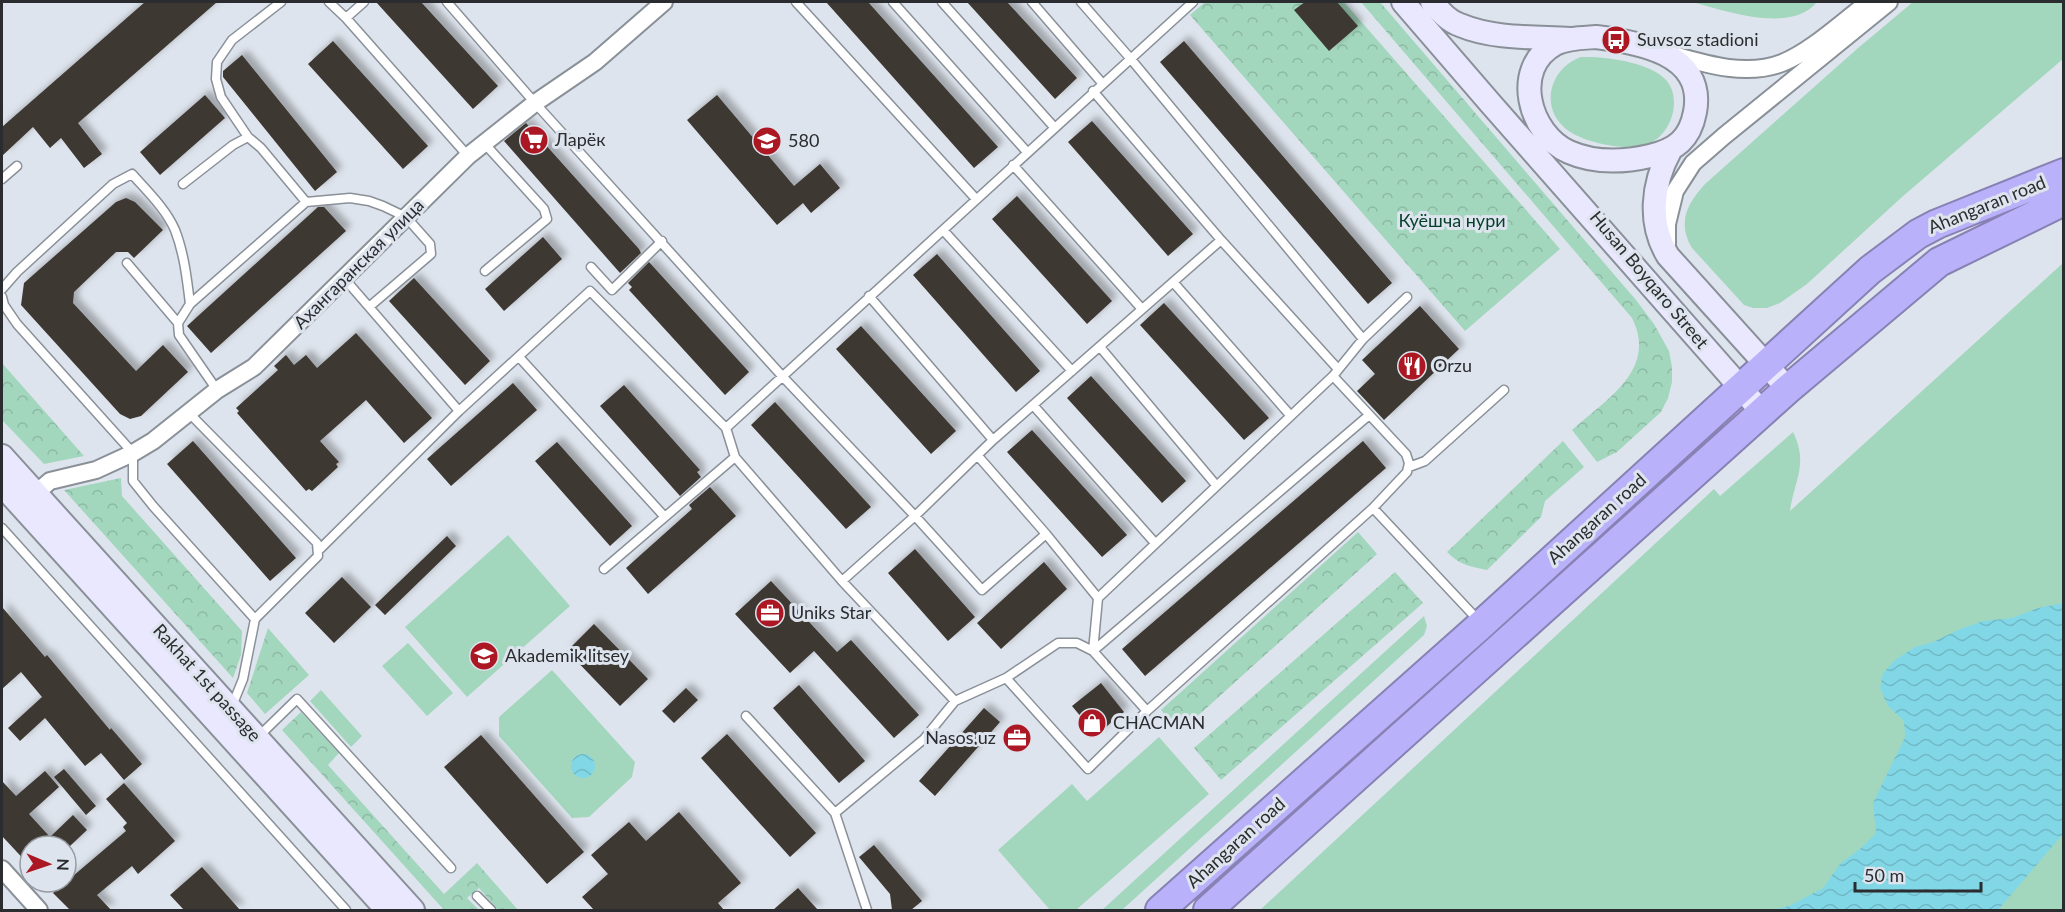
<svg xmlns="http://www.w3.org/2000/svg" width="2065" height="912" font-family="Lato,sans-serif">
	<defs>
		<pattern id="forest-crowns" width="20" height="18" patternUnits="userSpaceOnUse" patternTransform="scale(1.5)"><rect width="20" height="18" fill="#a3d7bd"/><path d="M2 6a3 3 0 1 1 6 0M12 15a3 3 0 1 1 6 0" fill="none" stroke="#8cb9a3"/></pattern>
		<pattern id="water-waves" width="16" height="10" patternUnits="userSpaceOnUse" patternTransform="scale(1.5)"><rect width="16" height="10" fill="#82d7e6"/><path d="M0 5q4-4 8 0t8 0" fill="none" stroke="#70b9c6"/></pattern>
		<filter id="shadow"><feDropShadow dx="5.5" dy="-5.5" stdDeviation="3" flood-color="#0004"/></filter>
	</defs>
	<rect width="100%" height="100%" fill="#dee4ed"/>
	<path fill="#a3d7bd" d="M1692,2h125c-26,32 -91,9 -125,0z
		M1913,2h150v57l-161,138 -95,87 -27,19 -13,5h-14l-9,-3 -52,-57c-15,-26 -5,-44 13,-64l153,-136z
		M1581,57c23,-1 71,5 86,24 17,22 1,61 -26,65 -20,4 -59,-4 -75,-17 -27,-22 -16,-61 15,-72z
		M2063,263v647h-803l454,-421 6,7 73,-64c16,32 1,49 -3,79z
		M508,535l62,71 -103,91 -62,-70z
		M1424,616l3,10 -3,9 -302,275h-20z
		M408,643l45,50 -26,23 -45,-50z
		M552,670l83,92 -3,15 -43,40 -17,1 -73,-82v-19z
		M321,690l41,46 -11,11 -41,-46z
		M1159,737l50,57 -133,116h-26l-52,-60 74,-66 15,17z"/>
	<path fill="url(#forest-crowns)" d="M1205,2h139l216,247 -95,82 -275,-316z
		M1361,2h19l256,298 18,24 15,27 3,16v15l-4,16 -7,14 -44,40 -20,10 -25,-32c34,-31 86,-60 60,-112z
		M2,363l82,93 -40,8 -42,-44z
		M1563,441l21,26 -39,34 -4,16 -54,53c-16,-3 -29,-6 -40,-18z
		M121,478l1,18 120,135 -1,24 -8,23 -169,-188z
		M1358,532l19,22 -197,178 -19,-22z
		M1395,572l28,31 -202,177 -27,-32z
		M268,628l41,47 -44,39 -18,-21z
		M301,712l38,41 -11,12 116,129 33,-31 41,47h-20l-19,-22 -12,10 12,12h-35l-162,-180z"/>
	<path fill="url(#water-waves)" d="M2063,603v231l-65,76h-226l17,-4 34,-18 17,-24 21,-16 15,-15 -3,-30 32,-66 -1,-16 -16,-15 -8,-18 3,-15 12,-13 20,-13 18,-5 27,-13 23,-8 29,-3 26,-10z
		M571 766a12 12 0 1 1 24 0a12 12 0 1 1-24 0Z"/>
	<path fill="#3e3832" filter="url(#shadow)" d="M145,2h72l-139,121 24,31 -18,14 -23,-30 -11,10 -17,-21 -31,29v-29z
		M376,2h45l77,84 -25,23z
		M826,2h42l130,145 -24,21z
		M967,2h40l70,76 -22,21z
		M1305,2h32l21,24 -29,25 -35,-41z
		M333,41l95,105 -25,23 -95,-105z
		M1184,41l208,242 -24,21 -208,-242z
		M242,55l95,117 -22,19 -92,-114v-6z
		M205,95l20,23 -65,57 -20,-23z
		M717,95l77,91 26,-22 20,24 -29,25 -8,-10 -26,22 -90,-105z
		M1092,121l101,113 -25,22 -100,-114z
		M526,123l113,126 2,4 -21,20 -116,-132z
		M1017,196l95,105 -25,23 -95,-105z
		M126,198l9,4 28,28 -29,28 -6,-6h-12l-42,40 -1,11 63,68 27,-26 25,27 -47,44 -11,3 -10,-5 -99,-109 3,-22 92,-81z
		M318,207h6l22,24 -135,122 -24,-27z
		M543,237l19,22 -58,52 -19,-22z
		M937,254l103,117 -24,21 -103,-117z
		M649,262l100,110 -24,23 -96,-105 3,-3 -4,-4z
		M414,278l76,83 -25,24 -76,-84z
		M1164,303l105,115 -25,22 -104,-115z
		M1420,306l39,43 -75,71 -27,-29 18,-17 -13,-14z
		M861,326l95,105 -25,23 -95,-105z
		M356,333l76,85 -28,25 -38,-43 -46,41 19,21 -3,2 2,3 -26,24 -3,-2 -3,2 -69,-78 2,-2 -3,-3 42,-38 -4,-4 12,-11 8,10 12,-10 11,13z
		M1091,376l95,105 -24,22 -95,-105z
		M513,383l24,27 -86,76 -24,-27z
		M624,385l76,85 -3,2 4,5 -21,19 -80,-90z
		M775,402l96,105 -25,22 -95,-104z
		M1032,430l95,105 -25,22 -95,-105z
		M193,441l103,117 -26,23 -103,-117z
		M1363,441l23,27 -241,208 -23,-27z
		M557,442l75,84 -22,20 -75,-85z
		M710,487l26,29 -88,78 -22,-26 66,-59 -3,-4z
		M447,536l9,10 -71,69 -10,-10z
		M915,549l60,68 -27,24 -60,-68z
		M1044,562l23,27 -66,60 -24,-26z
		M342,577l29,30 -37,36 -29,-30z
		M771,581l66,71 14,-12 68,75 -25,23 -80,-87 -24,22 -55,-59z
		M2,607l43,50 2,-2 63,75 1,-2 31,36 -18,16 -23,-27 -16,13 -40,-48 -25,23 -12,-13 34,-31 -21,-25 -19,17z
		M594,624l54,55 -28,27 -53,-55z
		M1101,683l23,29 -28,23 -24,-29z
		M799,685l66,76 -26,22 -66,-75z
		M686,688l12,12 -24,23 -12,-12z
		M984,708l16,14 -65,74 -16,-15z
		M727,734l89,99 -26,24 -89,-99z
		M481,735l103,117 -37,32 -103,-117z
		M64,769l32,37 -10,9 -32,-38z
		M45,771l14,16 -30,27 21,23 23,-22 14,15 -17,16h-40v20l-28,-30v-55l14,15z
		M124,783l51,58 -37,33 -6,-8 -35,29 14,15h-41l-17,-17 73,-62 -3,-4 4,-4 -21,-24z
		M679,812l62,71 -23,20 6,7h-130l-12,-13 26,-23 -17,-19 38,-33 17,19z
		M874,845l48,56 -11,9h-19l-2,-16 -31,-37z
		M202,867l38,43h-56l-14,-15z
		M798,888l20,22h-45z"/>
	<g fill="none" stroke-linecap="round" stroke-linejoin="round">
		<g stroke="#8a9098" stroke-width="11">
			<path id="lane" d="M329,2l17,16 122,138
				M447,2l88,101 248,274 132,139 67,74 64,-56 -68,-78
				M796,2l180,197
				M893,2l134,150
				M942,2l112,125
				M1032,2l70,81
				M1081,2l49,56 233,281 -30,37 73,78 3,9 -2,9 -34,36 106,113
				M346,18l18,-16
				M1093,91l128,149 117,129
				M248,137l-27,-40 -5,-18 1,-17 15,-22 49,-38
				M484,143l60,66 3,10 -62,52
				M1013,165l129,144
				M2,179l15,-13
				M183,184l50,-39 15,-8 13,11 45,54
				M943,230l129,141
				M127,263l51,60
				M591,267l21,23 50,-49
				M1173,282l117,133
				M2,289l15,-17 96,-88 19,-10c15,17 34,35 43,56 9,23 12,49 15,74
				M869,296l124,144
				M2,297l2,8 13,19 116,129v28l20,25 102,113
				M1363,339l44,-42
				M1100,347l116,138
				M519,357l145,159
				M217,390l-38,-55 -1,-12 12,-19 116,-102 44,-4 19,3 14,5 23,11 24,27 1,10 -62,53
				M1033,405l122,138
				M459,411l131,-120 136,137 9,29 107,124 113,120 51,-23 52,-35h19l16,8 54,60
				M188,412l129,131 1,13 -63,63 -12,60 -11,27
				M726,428l467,-426
				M1409,467l16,-6 79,-71
				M2,528l344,382
				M1046,534l52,64 -5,53 275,-235
				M319,550l140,-139 -115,-133
				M604,569l131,-112
				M842,581l73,-65 78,-76 228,-200
				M1098,598l235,-222
				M1006,678l82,91 59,-58 226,-203
				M746,716l89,97 32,97
				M257,738l40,-39 154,169
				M835,813l89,-74 31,-38
				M477,896l14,14"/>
		</g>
		<g stroke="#8a9098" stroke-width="20">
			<path id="street" d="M1670,54c35,10 76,23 112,9 30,-12 61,-42 87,-61
				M1667,244v-20l8,-33 18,-28 31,-27 165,-134
				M35,494l15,-13 46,-11 37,-17 20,-12 64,-51 37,-23 214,-211 67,-53 60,-41 69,-60
				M2,869l37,41"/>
		</g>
		<g stroke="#8a9098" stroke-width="26">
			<path id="secondary" d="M1403,2l88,102 271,308
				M1432,2c8,9 16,19 28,23 33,14 74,12 110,14
				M1596,37c41,5 110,16 99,75 -5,27 -19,38 -45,44 -26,6 -56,7 -81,-4 -40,-18 -58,-84 -14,-108 12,-6 27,-6 41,-7z
				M1670,151c-18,33 -22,73 -2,105l120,133
				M2,456l411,454
				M2,485l385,425"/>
		</g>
		<g stroke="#8782b3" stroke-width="32">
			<path id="highway" d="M1160,910l322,-286 388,-354 48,-36 19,-10 127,-51
				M1208,910l580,-521 151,-127 125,-61"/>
		</g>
		<use href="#lane" stroke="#fff" stroke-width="8"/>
		<use href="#street" stroke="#fff" stroke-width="16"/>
		<use href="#secondary" stroke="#eae8fe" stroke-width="22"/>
		<use href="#highway" stroke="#b9b1fa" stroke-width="28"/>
	</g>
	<defs>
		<g id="bus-disc" transform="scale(1.5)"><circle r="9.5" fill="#ab1723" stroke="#dee4ed"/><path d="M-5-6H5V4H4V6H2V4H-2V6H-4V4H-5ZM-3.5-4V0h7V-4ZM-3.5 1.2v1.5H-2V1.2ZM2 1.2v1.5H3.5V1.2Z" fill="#fff"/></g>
		<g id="supermarket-disc" transform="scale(1.5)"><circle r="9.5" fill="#ab1723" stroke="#dee4ed"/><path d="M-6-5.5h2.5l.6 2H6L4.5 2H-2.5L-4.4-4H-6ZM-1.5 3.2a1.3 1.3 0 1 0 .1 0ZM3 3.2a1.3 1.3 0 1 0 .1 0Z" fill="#fff"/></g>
		<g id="school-disc" transform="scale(1.5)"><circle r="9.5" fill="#ab1723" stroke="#dee4ed"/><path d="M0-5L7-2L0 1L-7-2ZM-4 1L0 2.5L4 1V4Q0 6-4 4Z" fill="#fff"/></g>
		<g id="restaurant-disc" transform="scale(1.5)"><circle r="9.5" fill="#ab1723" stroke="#dee4ed"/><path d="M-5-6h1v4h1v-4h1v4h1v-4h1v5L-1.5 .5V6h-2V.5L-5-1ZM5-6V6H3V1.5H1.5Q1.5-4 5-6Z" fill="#fff"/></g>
		<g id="office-disc" transform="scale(1.5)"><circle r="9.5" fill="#ab1723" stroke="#dee4ed"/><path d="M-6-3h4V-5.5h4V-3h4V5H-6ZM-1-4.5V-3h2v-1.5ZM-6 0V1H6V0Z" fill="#fff"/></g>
		<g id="university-disc" transform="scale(1.5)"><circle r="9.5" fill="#ab1723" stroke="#dee4ed"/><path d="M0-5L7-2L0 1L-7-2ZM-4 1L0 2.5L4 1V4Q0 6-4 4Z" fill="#fff"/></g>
		<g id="shop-disc" transform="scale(1.5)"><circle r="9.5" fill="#ab1723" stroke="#dee4ed"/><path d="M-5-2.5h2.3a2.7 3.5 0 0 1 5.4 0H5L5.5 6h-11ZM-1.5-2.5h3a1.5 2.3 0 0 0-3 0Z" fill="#fff"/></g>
	</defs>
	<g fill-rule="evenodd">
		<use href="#bus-disc" x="1616" y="40"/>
		<use href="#supermarket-disc" x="534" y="140"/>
		<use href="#school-disc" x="767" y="141"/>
		<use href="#restaurant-disc" x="1412" y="366"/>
		<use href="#office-disc" x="770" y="613"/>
		<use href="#university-disc" x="484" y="656"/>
		<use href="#shop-disc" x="1092" y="723"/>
		<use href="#office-disc" x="1017" y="738"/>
	</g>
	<g text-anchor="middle" stroke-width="6" stroke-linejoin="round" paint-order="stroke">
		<g font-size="18" fill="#2a2c2f" stroke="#dee4ed" text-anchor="start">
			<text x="1637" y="46">Suvsoz stadioni</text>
			<text x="555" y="146">Ларёк</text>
			<text x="788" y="147">580</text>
			<text x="1433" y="372">Orzu</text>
			<text x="791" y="619">Uniks Star</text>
			<text x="505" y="662">Akademik litsey</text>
			<text x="1113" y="729">CHACMAN</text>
			<text x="996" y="744" text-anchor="end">Nasos.uz</text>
		</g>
		<g font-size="18" fill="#2a2c2f" stroke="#dee4ed">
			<text transform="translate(1987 205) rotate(-22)" y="6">Ahangaran road</text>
			<text transform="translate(359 264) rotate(-45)" y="6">Ахангаранская улица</text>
			<text transform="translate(1649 280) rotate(50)" y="6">Husan Boyqaro Street</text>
			<text transform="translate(1597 519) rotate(-42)" y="6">Ahangaran road</text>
			<text transform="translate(207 683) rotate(48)" y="6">Rakhat 1st passage</text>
			<text transform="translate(1236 843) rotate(-42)" y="6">Ahangaran road</text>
		</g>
		<g font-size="18" fill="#043f2a" stroke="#dee4ed">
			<text x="1452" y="227">Куёшча нури</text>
		</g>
	</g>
	<rect width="2065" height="912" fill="none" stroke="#2a2c2f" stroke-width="6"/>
	<g transform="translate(48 864) rotate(92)"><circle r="28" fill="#dee4ed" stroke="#969aa1" stroke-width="1.5"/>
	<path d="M0-4.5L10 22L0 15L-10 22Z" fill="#ab1723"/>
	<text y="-9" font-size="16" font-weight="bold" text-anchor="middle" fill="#2a2c2f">N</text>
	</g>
	<path d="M1855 882v9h126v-9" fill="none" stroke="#2a2c2f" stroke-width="3"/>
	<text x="1864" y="882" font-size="18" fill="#2a2c2f" stroke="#dee4ed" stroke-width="4.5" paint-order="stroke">50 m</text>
</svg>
